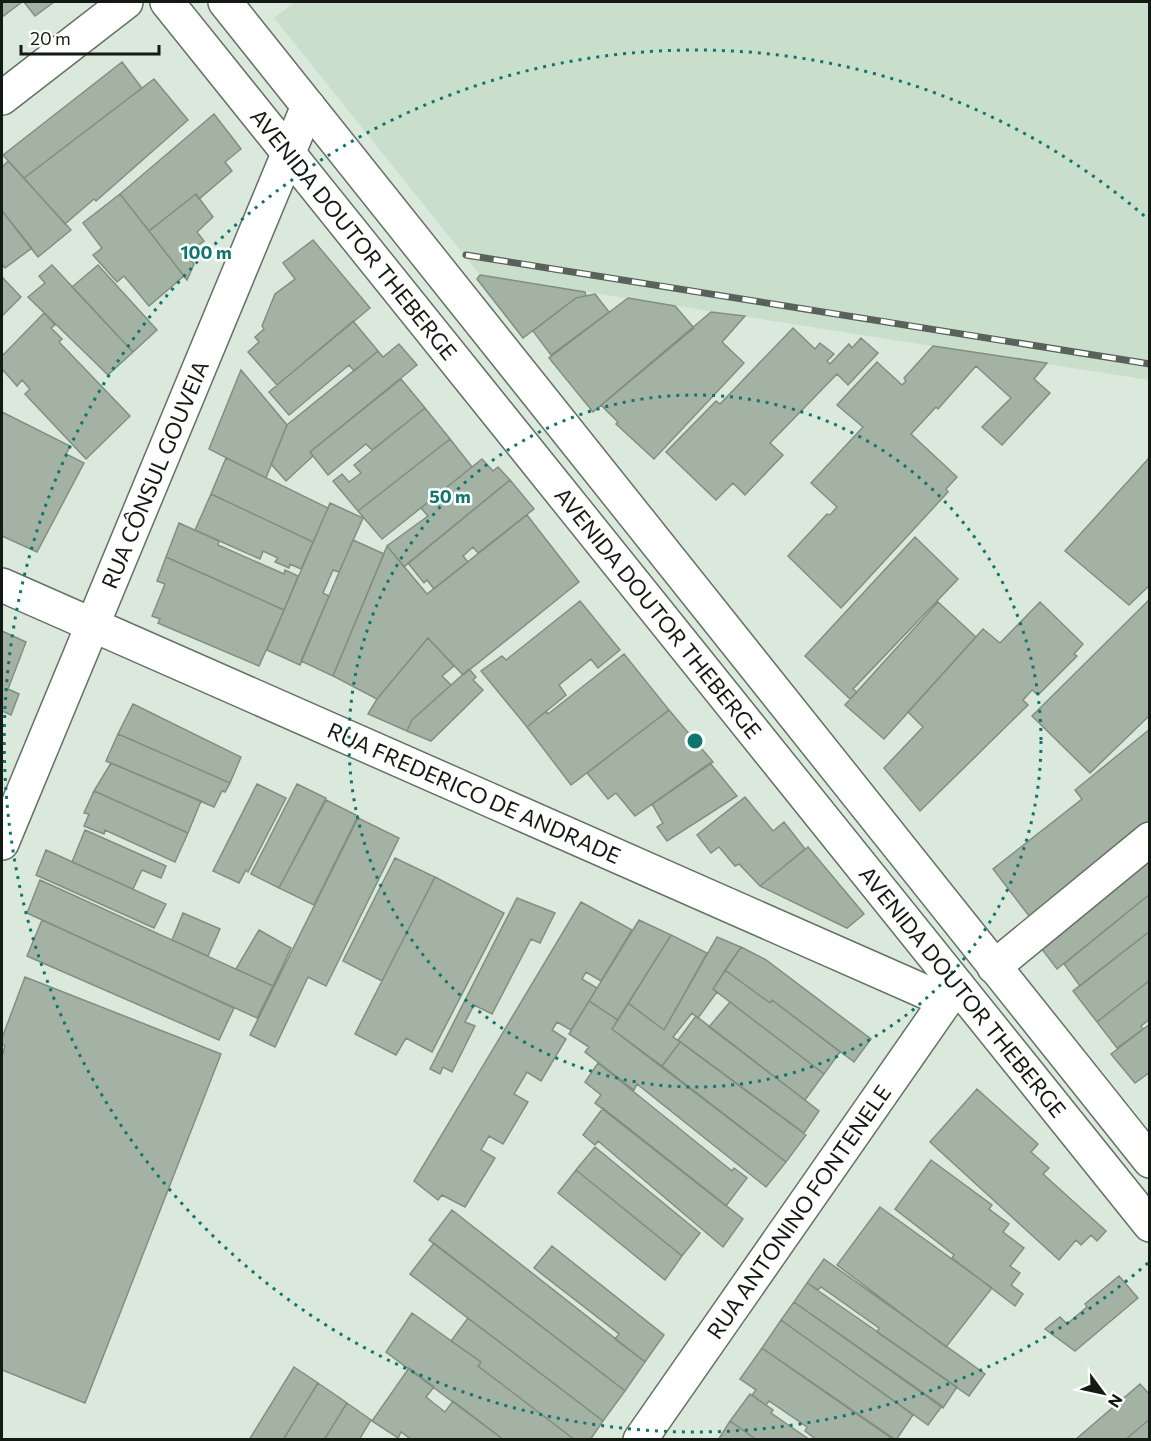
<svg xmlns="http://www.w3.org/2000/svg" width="1151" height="1441" font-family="Commissioner,sans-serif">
	<rect width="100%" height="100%" fill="#dae9db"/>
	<path fill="#cadfcb" d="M295,2h854v378l-669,-105 -206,-257z"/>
	<path fill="#a4b2a4" stroke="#818f81" stroke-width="1.5" d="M2,2h20l-20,15z
		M24,2h30l-19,14z
		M122,62l20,26 -118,90 -21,-23z
		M154,79l34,41 -92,81 -2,-2 -29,25 -41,-46z
		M214,114l27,35 -16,13 7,9 -33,28 -3,-5 -47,37 -29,-37z
		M8,161l63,69 -33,27 -36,-46v-44z
		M120,194l64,82 -35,30 -25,-30 -7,6 -24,-27 9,-7 -19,-25z
		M196,194l17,23 -16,15 7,9 -18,13 8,10 -7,16 -38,-49z
		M2,211l30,37 -27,20 -3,-4z
		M313,240l57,68 -93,77 -29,-33 11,-10 -4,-5 9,-8 -2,-3 13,-32 20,-15 -12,-16z
		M52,265l81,87 -25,23 -80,-78 17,-14 -6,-7z
		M98,265l59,65 -24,22 -61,-65z
		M480,275l105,17 1,4 -10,2 -53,40 -46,-59z
		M2,277l19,20 -19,19z
		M595,294l14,18 -58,43 -18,-24 43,-33z
		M628,298l47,8 19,22 -101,84 -44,-54z
		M711,312l34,4 -23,26 22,21 -90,96 -38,-35 2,-2 -17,-17z
		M44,313l11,12 -4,3 11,11 -3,3 71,74 -44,43 -61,-65 5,-5 -8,-9 -5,6 -15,-17v-13z
		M353,321l25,30 -24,20 -5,-6 -60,50 -20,-23z
		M793,328l22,21 5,-6 14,11 -7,7 3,3 19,-20 3,4 9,-10 17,15 -30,32 -11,-11 -67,69 13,12 -38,40 -12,-12 -17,17 -50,-48 50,-51 4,3z
		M399,344l18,21 -107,87 3,4 -27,25 -15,-17 16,-39 91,-74 5,6z
		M933,346l114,17 -13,16 16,14 -48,52 -20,-18 29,-29 -35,-32 -38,43 -2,-2 -25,27 46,43 -11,12 2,3 -107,116 -53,-52 39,-42 3,1 7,-8 -26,-24 52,-56 -26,-22 40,-43 25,23 4,-4 -2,-3z
		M241,370l46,55 -21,53 -57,-29z
		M401,379l24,29 -53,42 -6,-6 -38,31 -18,-23z
		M425,408l25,31 -92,72 -25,-30 9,-7 7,8 12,-9 -7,-8z
		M2,412l68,34 -4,8 18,9 -47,89 -35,-16z
		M450,439l22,28 -90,72 -24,-28z
		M1150,457v128l-21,20 -64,-54z
		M226,458l102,50 -15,34 -102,-48z
		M482,459l11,12 5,-4 12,13 -106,87 -17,-21 41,-30 -7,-8z
		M510,480l24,29 -56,44 -5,-6 -10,9 5,6 -34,27 -7,-9 -3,3 -16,-20z
		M211,494l102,48 -12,27 -11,-5 -1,4 -14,-6 3,-4 -15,-7 -3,8 -65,-29z
		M330,503l33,15 -24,54 -6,-2 -10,23 6,3 -29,69 -33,-15z
		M527,515l52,67 -116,93 -35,-37 -51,61 -44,-23 54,-130 40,48z
		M179,523l40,18 -1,4 66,29 1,-4 13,6 -14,34 -118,-53z
		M915,537l43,42 -105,110 4,3 -7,7 -45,-43z
		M353,540l31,14 -51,122 -32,-15z
		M166,557l118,53 -25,56 -101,-43 2,-4 -8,-3 13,-32 -8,-3z
		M1150,599v116l-60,58 -58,-57z
		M580,601l40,49 -22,18 -7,-9 -32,26 7,10 -39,32 -46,-56 21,-15 4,4z
		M938,602l38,35 -92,102 -39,-34z
		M1040,602l43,42 -9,10 3,2 -39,39 -6,-5 -9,10 5,5 -108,106 -36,-43 39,-41 -15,-15 75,-83 17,14z
		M2,631l24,11 -18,47 11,5 -8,21 -9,-4z
		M428,638l26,28 -12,10 9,9 -39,35 -5,11 -39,-17 9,-15z
		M624,654l45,56 -98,75 -44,-58 19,-16 2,3z
		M469,669l7,8 -3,3 10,10 -52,51 -24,-10 5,-11z
		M133,704l108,53 -11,26 -112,-49z
		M669,710l44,52 -78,54 -19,-23 -8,6 -21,-26z
		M1150,729v100l-117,92 -40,-52 89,-70 -7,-9z
		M118,734l112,49 -5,9 -3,-1 -8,16 -108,-46z
		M111,763l90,38 -13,32 -94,-42z
		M710,763l27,33 -70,45 -10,-14 6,-4 -11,-19z
		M257,784l29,14 -38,74 -2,-2 -7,13 -26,-12z
		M297,784l29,14 -47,90 -28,-14z
		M94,791l94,42 -13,29 -70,-32 -1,4 -20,-8 5,-12 -5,-1z
		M745,797l28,34 11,-9 21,27 -45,37 -21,-22 -4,2 -16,-19 -8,6 -14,-18z
		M326,800l32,16 -44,89 -35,-17z
		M358,818l41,20 -73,148 -18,-9 -33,70 -25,-12z
		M85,830l81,36 -5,12 -19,-8 -9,19 -61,-27z
		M808,847l56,67 -17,14 -87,-42z
		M46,850l120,54 -12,24 -118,-53z
		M1150,855v39l-93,75 -19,-25z
		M395,858l40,19 -53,104 -39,-20z
		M435,877l69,36 -72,139 -26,-14 -10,17 -41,-21z
		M40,880l233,106 -16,32 -230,-105z
		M1150,894v37l-70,55 -16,-22z
		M517,898l38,15 -15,30 -9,-4 -39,75 -18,-9 -9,17 10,4 -23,46 -9,-5 -3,7 -10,-5z
		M581,902l51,28 -31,51 -15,-9 -4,7 15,9 -26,42 -14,-8 -5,8 14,9 -25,42 -14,-9 -13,22 14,8 -25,42 -14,-8 -8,14 14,8 -30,49 -23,-12 -4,5 -24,-19z
		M183,913l37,16 -12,27 -36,-16z
		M42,920l192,88 -15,32 -192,-84z
		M639,920l32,15 -53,85 -29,-19z
		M259,930l32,18 -18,38 -37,-17z
		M1150,931v49l-53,42 -24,-31z
		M671,935l36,18 -43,77 -36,-27z
		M717,937l24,10 -28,42 4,3 -19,26 -6,-5 -19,24 7,5 -18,24 -50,-37 16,-26 36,27z
		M741,947l25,13 105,79 -17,23 -82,-62 -2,3 -45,-33z
		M725,970l45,33 2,-3 68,52 -16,22 -111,-85z
		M25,977l196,77 -136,349 -83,-33v-314l3,-10 -3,-2v-6z
		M1150,980v39l-9,7 2,3 -26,19 -20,-26z
		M589,1001l29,19 -6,9 174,133 -20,25 -129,-103 -3,6 -49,-38 4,-5 -20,-13z
		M730,1002l94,72 -19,26 -96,-73z
		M696,1016l123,95 -15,22 -126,-93z
		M1150,1024v48l-15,11 -24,-29z
		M680,1042l126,93 -20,27 -124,-96z
		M598,1063l134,108 2,-3 13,10 -21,28 -131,-103 6,-8 -16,-13z
		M977,1089l61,55 -7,8 18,16 -6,6 63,57 -9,10 -6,-6 -10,10 -5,-5 -17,20 -129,-118z
		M603,1108l140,111 -20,28 -125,-106 -3,4 -12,-10z
		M595,1147l105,86 -18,23 -106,-86z
		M931,1160l61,45 -3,4 20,15 -6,8 21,16 -14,18 10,7 -9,12 12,9 -8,12 -63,-48 2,-3 -59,-46z
		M576,1170l106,86 -17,24 -107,-87z
		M880,1207l112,81 -46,59 -109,-82z
		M452,1210l193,152 -20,29 -196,-151z
		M434,1243l191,148 -22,30 -193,-147z
		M552,1246l112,89 -19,27 -30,-23 4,-5 -85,-66z
		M824,1259l161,115 -16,22 -92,-64 2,-4 -58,-41 -3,3 -11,-7z
		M1119,1276l19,22 -63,53 -30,-22 15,-12 7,7 20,-17 -2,-3z
		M807,1283l150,104 -14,21 -149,-106z
		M794,1302l148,104 -14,19 -147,-105z
		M412,1313l69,49 -3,4 97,74h-71l-118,-88z
		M468,1318l135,103 -13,19h-15l-97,-74 3,-4 -30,-21z
		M781,1320l132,95 -17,25 -134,-92z
		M762,1348l67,47 65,45h-77l-12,-9 2,-4 -38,-26 -3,4 -14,-10 4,-5 -16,-11z
		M294,1367l24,16 -35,57h-34z
		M409,1368l25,19 -8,10 19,15 8,-11 51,39h-92l-11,-8 -3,6 -26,-17z
		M318,1383l29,20 -23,37h-41z
		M1140,1384l10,11v24l-25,21h-50z
		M750,1394l23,16 -2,3 39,27h-53l-27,-19z
		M347,1403l24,17 -12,20h-35z
		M1150,1419v21h-25z
		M730,1421l27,19h-39z"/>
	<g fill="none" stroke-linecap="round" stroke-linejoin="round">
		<g stroke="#647164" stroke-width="36">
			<g id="street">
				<path d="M2,98l124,-96"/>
				<path id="s1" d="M2,585l944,416"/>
				<path id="s2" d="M2,843l306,-737"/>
				<path d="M994,967l156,-128"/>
				<path id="s3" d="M640,1440l317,-455"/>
			</g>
		</g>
		<g stroke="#647164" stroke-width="36">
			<g id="primary">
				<path id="s4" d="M167,2l983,1223"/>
				<path d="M225,2l925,1159"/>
			</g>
		</g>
		<use href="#street" stroke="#fff" stroke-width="33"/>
		<use href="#primary" stroke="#fff" stroke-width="33"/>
		<g stroke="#586259" stroke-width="7">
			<path id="rail" d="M466,255l684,109"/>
		</g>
		<use href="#rail" stroke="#fff" stroke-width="4.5" stroke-dasharray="14" stroke-linecap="butt"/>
	</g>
	<g fill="none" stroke="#0f766e" stroke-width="3" stroke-dasharray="3 6">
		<circle cx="695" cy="741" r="346"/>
		<path d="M1148 1263A691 691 0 1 1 1148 219"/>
	</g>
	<g text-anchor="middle" stroke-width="5" stroke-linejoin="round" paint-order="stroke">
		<g font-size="22" fill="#131913" stroke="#fff">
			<text dy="8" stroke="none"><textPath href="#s4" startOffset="298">AVENIDA DOUTOR THEBERGE</textPath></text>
			<text dy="8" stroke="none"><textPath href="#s2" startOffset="399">RUA CÔNSUL GOUVEIA</textPath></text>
			<text dy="8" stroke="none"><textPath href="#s4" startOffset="784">AVENIDA DOUTOR THEBERGE</textPath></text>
			<text dy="8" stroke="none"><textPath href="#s1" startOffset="516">RUA FREDERICO DE ANDRADE</textPath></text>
			<text dy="8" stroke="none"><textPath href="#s4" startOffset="1270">AVENIDA DOUTOR THEBERGE</textPath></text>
			<text dy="8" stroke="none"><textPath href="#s3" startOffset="278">RUA ANTONINO FONTENELE</textPath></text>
		</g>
	</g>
	<circle cx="695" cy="741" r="9" fill="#0f766e" stroke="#fff" stroke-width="3"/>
	<g font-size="18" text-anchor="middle" font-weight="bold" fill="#0f766e" stroke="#fff" stroke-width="5" stroke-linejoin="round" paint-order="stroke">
		<text x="206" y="259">100 m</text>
		<text x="450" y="503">50 m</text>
	</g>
	<rect width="1151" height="1441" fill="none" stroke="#131913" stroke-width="6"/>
	<g transform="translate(1103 1393) rotate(123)" stroke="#ffffff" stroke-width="4.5" paint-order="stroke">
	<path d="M0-4.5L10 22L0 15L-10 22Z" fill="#131913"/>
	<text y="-9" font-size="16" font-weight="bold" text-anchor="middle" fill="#131913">N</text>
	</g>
	<path d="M21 45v9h138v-9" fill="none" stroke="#131913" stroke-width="3"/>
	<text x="30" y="45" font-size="18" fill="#131913" stroke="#ffffff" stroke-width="4.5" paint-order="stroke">20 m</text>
</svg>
